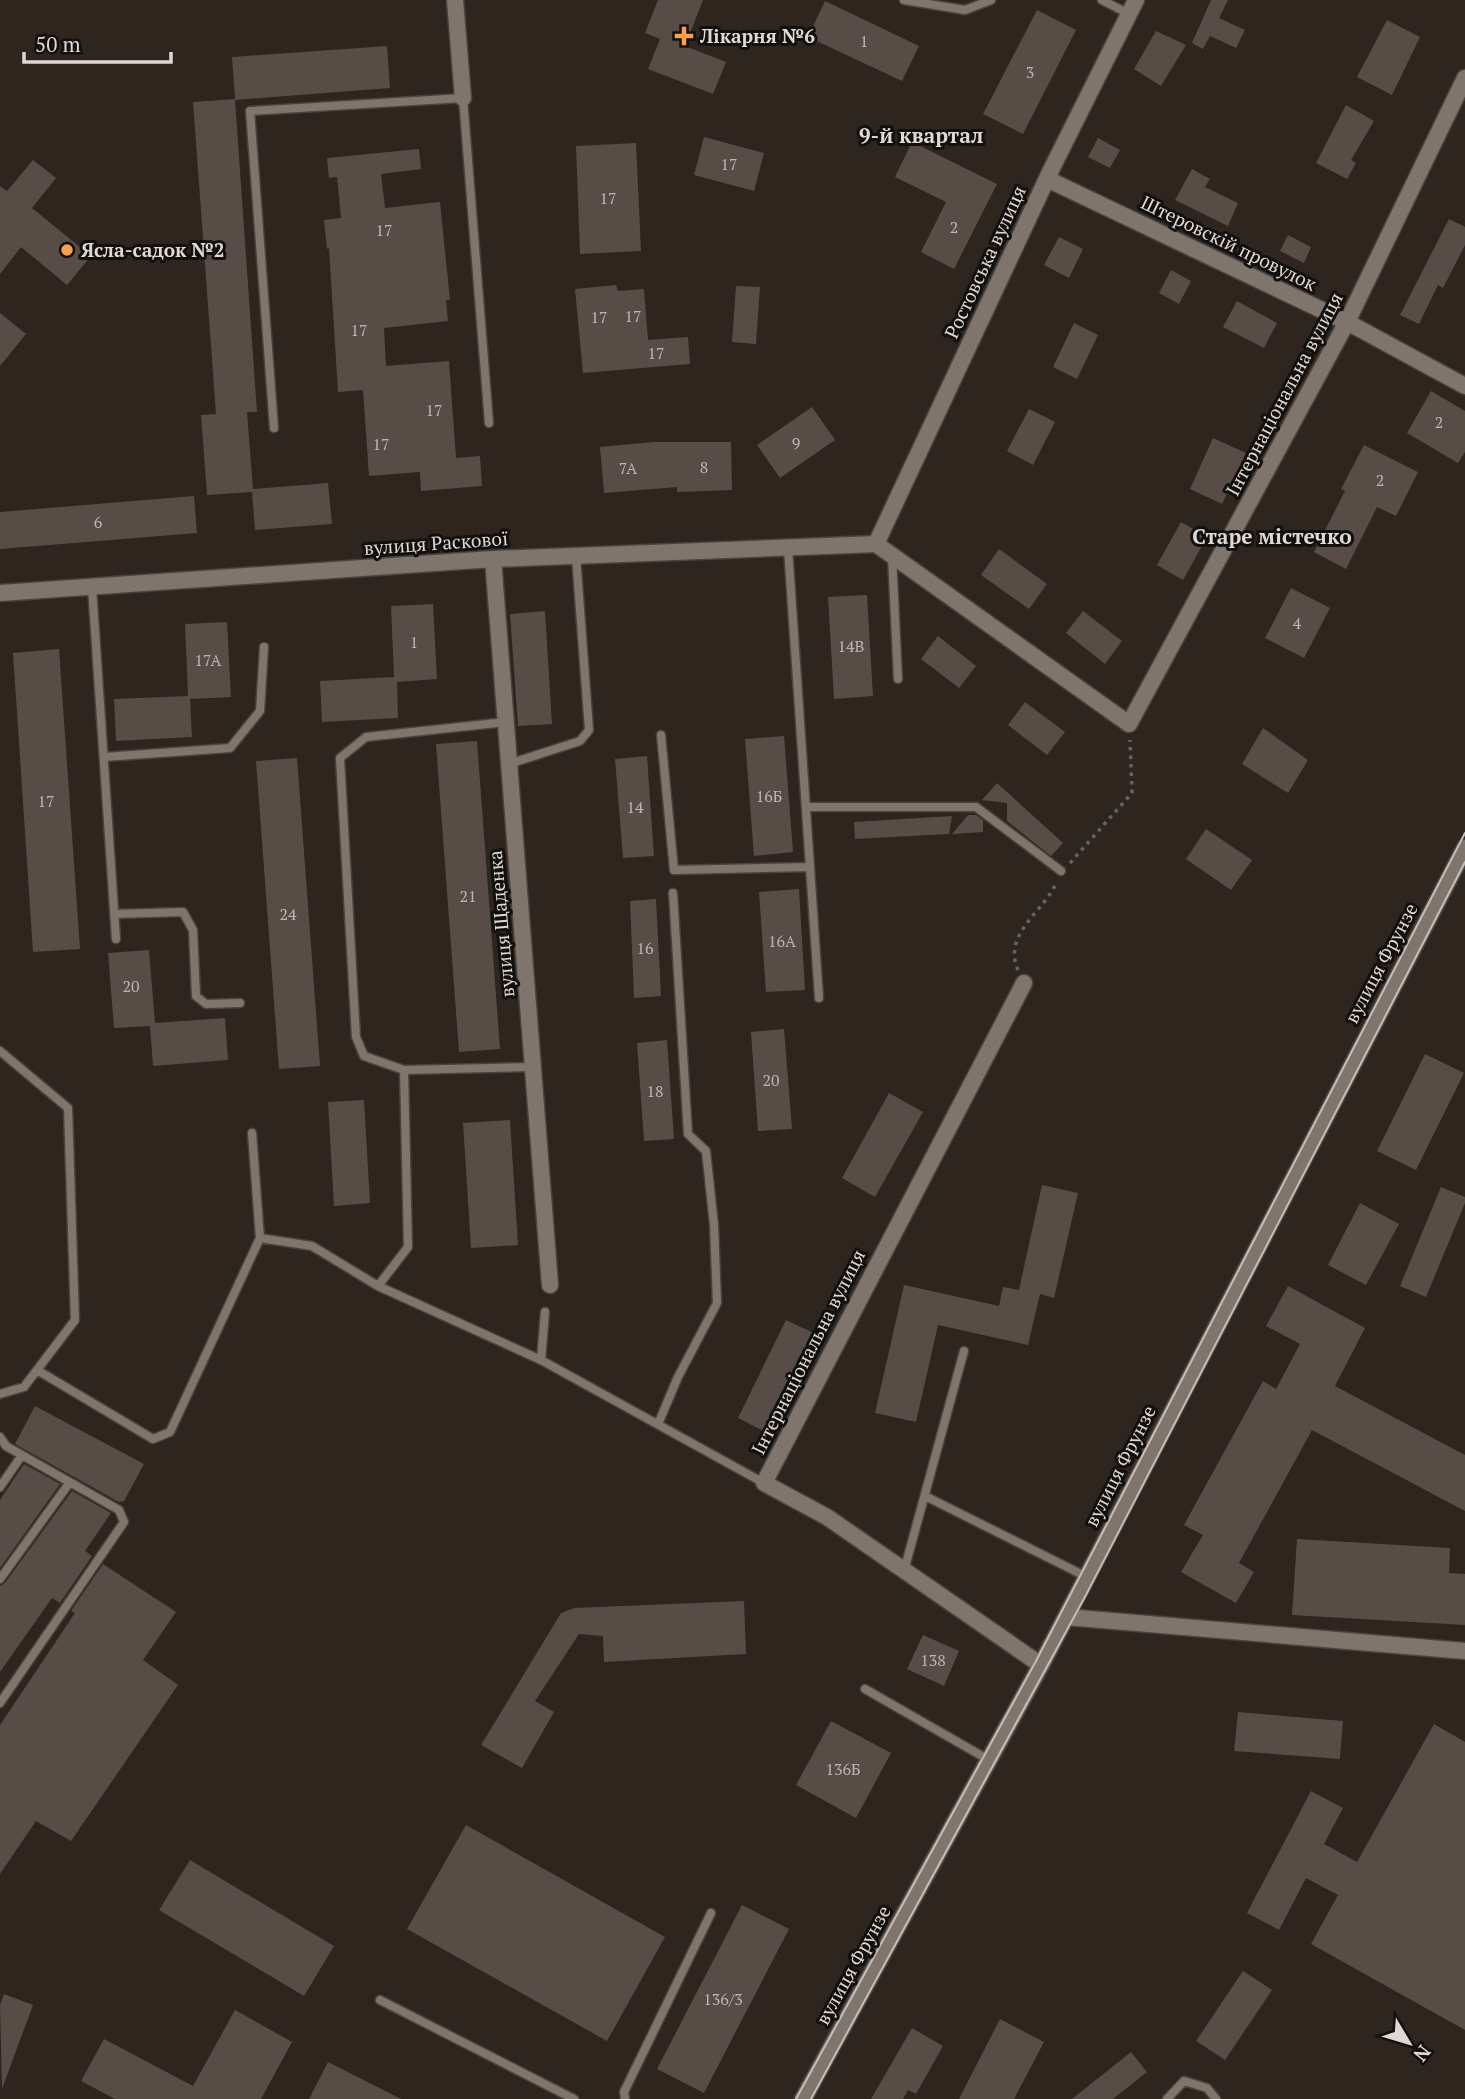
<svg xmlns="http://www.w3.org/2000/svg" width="1465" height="2099" font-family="'PT Serif',serif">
	<rect width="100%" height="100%" fill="#2e251f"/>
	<path fill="#574d46" d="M658,0h45l-18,46 41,16 -13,32 -65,-25 12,-30 -15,-6z
		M1211,0h17l-9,18 26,12 -9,18 -26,-12 -7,13 -11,-6z
		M825,1l94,45 -17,35 -94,-44z
		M1037,10l39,20 -53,104 -40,-20z
		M1387,20l33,17 -28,58 -35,-18z
		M1156,31l30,14 -25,41 -27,-17z
		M387,46l3,42 -155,12 22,312h-10l6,77 75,-6 4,41 -77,6 -3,-38 -45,3 -6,-80 15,-1 -23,-312 42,-3 -3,-42z
		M1346,105l28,16 -23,39 5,3 -9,16 -31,-16z
		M704,137l60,16 -10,38 -60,-16z
		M1098,138l22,12 -10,18 -22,-11z
		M912,142l85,42 -43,85 -33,-17 25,-50 -51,-25z
		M636,143l5,108 -61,3 -4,-108z
		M419,149l2,20 -40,5 4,34 55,-6 10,98h-4l2,21 -64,7 2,38 63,-5 7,97 24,-2 2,30 -61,5 -1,-19 -51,4 -6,-86 -25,2 -9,-144 -2,1 -3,-29 17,-2 -4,-41 -8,1 -2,-20z
		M33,160l23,18 -24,30 59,48 -24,29 -46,-38 -21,27v-88l7,5z
		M1192,169l18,10 -5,8 33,16 -10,23 -53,-26z
		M1449,219l16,8v18l-22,43 -5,-3 -19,39 -19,-9z
		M1288,235l23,12 -7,16 -24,-12z
		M1059,237l24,12 -14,29 -25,-13z
		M1171,270l20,11 -12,23 -20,-11z
		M616,285l2,6 26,-2 4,51 40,-3 2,27 -107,9 -8,-84z
		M736,286l24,1 -4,57 -24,-2z
		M1237,301l40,22 -13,25 -41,-21z
		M0,313l26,21 -26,32z
		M1074,323l24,12 -21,44 -24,-12z
		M1431,391l34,20v41l-7,11 -51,-30z
		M812,407l23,33 -55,38 -23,-33z
		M1029,409l26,13 -22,43 -26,-14z
		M1213,438l33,15 -24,51 -32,-15z
		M653,442h78l1,48 -55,2v-5l-73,6 -4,-46z
		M1364,445l54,27 -22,44 -19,-9 -31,62 -32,-17 31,-61 -4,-2z
		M194,496l3,37 -197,16v-37z
		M1181,522l26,15 -24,43 -26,-15z
		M999,549l48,35 -18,25 -48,-34z
		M1291,588l39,20 -26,50 -39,-20z
		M867,595l6,101 -39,3 -6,-102z
		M433,604l4,75 -40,3 1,36 -76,4 -2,-41 74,-4 -3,-71z
		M545,611l7,113 -34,2 -8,-112z
		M1083,611l39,30 -17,23 -39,-31z
		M227,622l4,75 -41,2 2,38 -76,4 -2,-42 74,-3 -3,-72z
		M938,636l38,30 -17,22 -38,-29z
		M59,649l21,300 -47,3 -20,-299z
		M1025,702l40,30 -18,23 -39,-30z
		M1263,728l45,32 -20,33 -46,-29z
		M784,736l9,116 -39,4 -9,-117z
		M477,741l23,308 -41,3 -23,-308z
		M647,756l7,100 -31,2 -8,-99z
		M297,758l23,308 -41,3 -23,-308z
		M997,783l66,60 -12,13 -44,-35v-18l-25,-3z
		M968,815h8l7,5v12l-31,2z
		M952,816l-3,18 -94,5 -1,-17z
		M1206,829l46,31 -21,30 -45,-31z
		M799,889l6,101 -39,2 -7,-100z
		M656,899l5,97 -27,2 -4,-97z
		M149,950l6,73 70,-5 3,42 -75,6 -3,-40 -36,2 -6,-75z
		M784,1029l8,100 -34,2 -7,-99z
		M667,1040l7,99 -30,2 -7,-98z
		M1425,1054l39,19 -48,97 -39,-19z
		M889,1093l34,19 -48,85 -33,-19z
		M364,1100l6,103 -36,3 -6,-104z
		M510,1120l8,125 -47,3 -8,-125z
		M1042,1185l36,8 -24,105 -14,-4 -12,51 -90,-20 -22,97 -41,-9 29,-128 95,21 4,-19 16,3z
		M1441,1187l24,10v6l-39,94 -26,-11z
		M1360,1203l39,21 -33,61 -38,-20z
		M1288,1286l77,42 -30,58 130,69v56l-153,-81 -73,133 15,9 -18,31 -55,-31 22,-37 -19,-10 79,-144 13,8 24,-45 -34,-18z
		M786,1320l38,18 -49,99 -37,-19z
		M35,1406l109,58 -20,37 -5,1 -104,-58z
		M24,1464l36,20 -60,84v-68z
		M72,1491l39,22 -26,38 7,5 -32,47 -8,-5 -52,74v-86l5,-3z
		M1297,1539l153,9 -1,25 16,1v51l-173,-10z
		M103,1564l73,48 -33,48 35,25 -107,156 -35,-20 -36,53v-149l75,-112 -4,-2z
		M744,1601l2,53 -142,8 -1,-26 -24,-2 -44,67 19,11 -32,56 -41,-23 80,-132 13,-5z
		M923,1635l36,16 -15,35 -37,-17z
		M1238,1712l105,9 -3,38 -106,-8z
		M831,1721l60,32 -35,65 -60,-33z
		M1434,1724l31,18v288l-154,-86 27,-49 -32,-17 -27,52 -32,-17 64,-122 32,17 -19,36 33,18z
		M466,1825l199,112 -58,104 -200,-112z
		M190,1860l144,86 -30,50 -145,-86z
		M742,1905l47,24 -85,164 -47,-24z
		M1243,1971l29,19 -47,70 -29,-19z
		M4,1994l29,11 -31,84 -2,-84z
		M235,2010l57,32 -31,57h-146l-34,-18 23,-42 89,47z
		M1000,2019l44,23 -30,57h-55z
		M912,2028l31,18 -27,48 -8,-4 -5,9h-32z
		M1131,2052l16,20 -34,27h-41z
		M328,2062l73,37h-92z"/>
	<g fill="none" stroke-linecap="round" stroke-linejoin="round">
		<g stroke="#4a433d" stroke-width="11">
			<path id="lane" d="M904,0l61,10 26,-10
				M1102,0l27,14
				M274,428l-24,-317 213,-13 26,325
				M788,548l31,450
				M892,556l6,123
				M92,587l24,352
				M506,722l-140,15 -26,21 16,279 8,19 40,14 129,-3
				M661,735l13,135 136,-3
				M104,757l126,-9 30,-37 4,-64
				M509,764l71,-23 9,-11 -13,-174
				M806,807h170l85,64
				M114,914l69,-2 10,18 3,66 10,8 34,-1
				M0,1051l68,57 7,212 -51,67 -24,7
				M260,1238l52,8 66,40 163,74 223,123
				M378,1286l30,-39 -4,-177
				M541,1360l4,-48
				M37,1370l116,69 17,-7 90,-194 -8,-105
				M658,1424l20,-47 39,-74 -3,-78 -8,-74 -18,-17 -15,-241
				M0,1437l6,9 113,64 5,12 -124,181
				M0,1487l22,-32
				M925,1496l162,81
				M904,1571l60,-220
				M0,1579l70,-97
				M865,1689l124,71
				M380,2000l194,99
				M625,2099l-1,-7 87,-179
				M1167,2099l17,-18 23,7 9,11"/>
		</g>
		<g stroke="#4a433d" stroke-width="19">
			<path id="street" d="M455,0l8,98
				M1047,179l300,143 118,64
				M876,544l253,180 218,-402 118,-244
				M876,544l175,-374 85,-170
				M493,559l57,726
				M0,593l493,-34 383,-15
				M1024,983l-260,500 63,34 214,148
				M1066,1617l399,34
				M803,2099l238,-434 424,-817"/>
		</g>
		<path stroke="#6a635d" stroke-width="3.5" stroke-dasharray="3.5 5" stroke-linecap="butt" d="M1070,863l62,-70 -2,-53
			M1018,970c-16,-37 27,-59 38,-87"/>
		<use href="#lane" stroke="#7f756d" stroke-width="8"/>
		<use href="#street" stroke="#7f756d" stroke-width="16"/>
		<path stroke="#c2bdb8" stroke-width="2" d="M796,2099l240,-438 429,-828
			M811,2099l275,-504 379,-733"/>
	</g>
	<g fill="#fa9f4f" stroke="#130f0c" stroke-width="2.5">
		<path d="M680.5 25.5h7v7h7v7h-7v7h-7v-7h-7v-7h7z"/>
		<circle cx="67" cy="250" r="7"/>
	</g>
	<g text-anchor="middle" stroke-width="6" stroke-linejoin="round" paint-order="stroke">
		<g font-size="16" fill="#bcb6b0">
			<text x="864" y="47">1</text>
			<text x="1030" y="78">3</text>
			<text x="729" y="170">17</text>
			<text x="608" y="204">17</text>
			<text x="954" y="233">2</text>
			<text x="384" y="236">17</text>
			<text x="633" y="322">17</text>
			<text x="599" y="323">17</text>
			<text x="359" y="336">17</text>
			<text x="656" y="359">17</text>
			<text x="434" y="416">17</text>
			<text x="1439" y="428">2</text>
			<text x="796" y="449">9</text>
			<text x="381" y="450">17</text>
			<text x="704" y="473">8</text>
			<text x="628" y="474">7А</text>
			<text x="1380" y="486">2</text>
			<text x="98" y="528">6</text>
			<text x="1297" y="629">4</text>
			<text x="414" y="648">1</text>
			<text x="851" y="652">14В</text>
			<text x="208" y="666">17А</text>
			<text x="769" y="802">16Б</text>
			<text x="46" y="807">17</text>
			<text x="635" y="813">14</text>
			<text x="468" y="902">21</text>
			<text x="288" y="920">24</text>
			<text x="782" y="947">16А</text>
			<text x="645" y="954">16</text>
			<text x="131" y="992">20</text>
			<text x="771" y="1086">20</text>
			<text x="655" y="1097">18</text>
			<text x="933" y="1666">138</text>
			<text x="843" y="1775">136Б</text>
			<text x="723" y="2005">136/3</text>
		</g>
		<g font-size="19" font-weight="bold" fill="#ded9d4" stroke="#130f0c" text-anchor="start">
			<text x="700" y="43">Лікарня №6</text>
			<text x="81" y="257">Ясла-садок №2</text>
		</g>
		<g font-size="19" fill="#ded9d4" stroke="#130f0c">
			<text transform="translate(1229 243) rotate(26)" y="7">Штеровскій провулок</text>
			<text transform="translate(985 262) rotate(-65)" y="7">Ростовська вулиця</text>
			<text transform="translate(1284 394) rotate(-62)" y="7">Інтернаціональна вулиця</text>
			<text transform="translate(436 543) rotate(-4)" y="7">вулиця Раскової</text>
			<text transform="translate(501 924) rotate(-95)" y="7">вулиця Щаденка</text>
			<text transform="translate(1381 963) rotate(-62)" y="7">вулиця Фрунзе</text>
			<text transform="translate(808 1352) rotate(-63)" y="7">Інтернаціональна вулиця</text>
			<text transform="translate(1120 1466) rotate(-63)" y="7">вулиця Фрунзе</text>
			<text transform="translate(853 1965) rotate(-61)" y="7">вулиця Фрунзе</text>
		</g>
		<g font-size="21" font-weight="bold" fill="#ded9d4" stroke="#130f0c">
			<text x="921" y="143">9-й квартал</text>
			<text x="1272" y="544">Старе містечко</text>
		</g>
	</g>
	<g transform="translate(1409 2043) rotate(128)" stroke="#130f0c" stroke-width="5" paint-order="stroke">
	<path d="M0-5L12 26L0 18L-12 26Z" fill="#ded9d4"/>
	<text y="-10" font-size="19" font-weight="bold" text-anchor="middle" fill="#ded9d4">N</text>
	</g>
	<path d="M24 52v10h147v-10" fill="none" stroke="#ded9d4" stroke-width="3.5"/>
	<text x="35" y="52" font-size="21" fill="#ded9d4" stroke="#130f0c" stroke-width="5" paint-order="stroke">50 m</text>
</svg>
